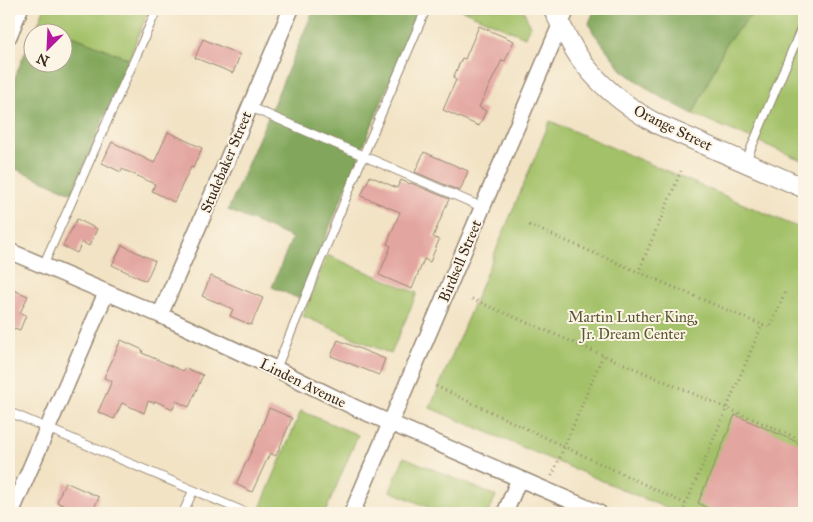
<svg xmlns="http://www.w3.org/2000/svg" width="813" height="522" font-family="'IM FELL Great Primer',serif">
	<rect width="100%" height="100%" fill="#fcf5e5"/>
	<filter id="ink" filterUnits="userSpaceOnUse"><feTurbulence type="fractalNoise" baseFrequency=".02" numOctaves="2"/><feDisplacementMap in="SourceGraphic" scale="10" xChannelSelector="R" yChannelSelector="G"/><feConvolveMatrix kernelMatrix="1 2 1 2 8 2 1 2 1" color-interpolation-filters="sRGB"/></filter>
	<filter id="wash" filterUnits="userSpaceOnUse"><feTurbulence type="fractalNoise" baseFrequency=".0096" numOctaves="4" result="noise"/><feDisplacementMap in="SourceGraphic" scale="20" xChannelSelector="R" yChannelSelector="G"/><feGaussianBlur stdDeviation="1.12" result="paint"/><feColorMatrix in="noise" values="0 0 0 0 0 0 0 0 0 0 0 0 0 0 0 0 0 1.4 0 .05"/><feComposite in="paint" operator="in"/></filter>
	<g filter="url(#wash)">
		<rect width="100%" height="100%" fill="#f2e3c5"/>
		<path fill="#a3c168" stroke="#6f7643" d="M44,9h105l-20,50 -90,-37z
			M460,9h63l7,17 -5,11z
			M757,9h47v152l-111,-47 34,-72z
			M550,121l254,109v283h-126l-248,-105z
			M327,255l90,38 -26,61 -88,-38z
			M301,411l57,24 -33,78h-67z
			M404,457l92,39 -8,17h-46l-52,-22z"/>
		<path fill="#82a75c" stroke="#5e683d" d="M314,9h106l-120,290 -28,-12 20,-49 -64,-28z
			M595,9h162l-30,33 -34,72 -38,-20 -33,-24 -29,-38 -4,-9z
			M39,22l90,37 -57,134 -63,-27v-75l23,-55v26h30v-30h-28z"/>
		<g id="blocks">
			<path fill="#e3a5a0" d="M479,26l35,15 -9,20 -3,-1 -23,47 7,4 -7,15 -36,-16 13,-30 -3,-2 9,-20 3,1z
				M203,39l37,16 -7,18 -38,-15z
				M168,132l34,16 -9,20 -2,-1 -17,35 -22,-11 3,-7 -33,-15 -1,3 -19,-9 10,-21 42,21z
				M424,152l44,19 -8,20 -45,-19z
				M370,176l27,12 4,-8 9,4 1,-1 38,16 -16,38 6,3 -9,22 -6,-3 -12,30 -33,-14 12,-29 -4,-2 13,-32 -39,-16z
				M77,219l20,10 -8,17 -7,-4 -5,11 -14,-7z
				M122,245l33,16 -9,20 -34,-16z
				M211,276l52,22 -12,27 -21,-9 3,-7 -31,-13z
				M9,288l19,8 -8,17 6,2 -6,15 -6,-2 -5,12z
				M121,340l22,10 -1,3 41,18 2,-3 18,7 -14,32 -13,-6 -3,8 -18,-8 -1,2 -6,-2 -4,12 -22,-10 -8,16 -16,-7 14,-31 -8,-3z
				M338,340l47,19 -6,16 -48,-19z
				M269,408l23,10 -16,38 -6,-3 -18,39 -16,-8 18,-38z
				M735,415l69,30v68h-87l-19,-10z
				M65,482l34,15 -7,16h-29l3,-6 -9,-5z"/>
		</g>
	</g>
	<g filter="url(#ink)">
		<use href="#blocks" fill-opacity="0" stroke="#968672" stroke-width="1"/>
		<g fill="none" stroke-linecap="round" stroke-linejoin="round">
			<g stroke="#968672" stroke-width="10">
				<path id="service" d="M250,107l232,100
					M745,163l59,-141
					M43,266l114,-257
					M276,369l87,-213 63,-147
					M9,412l238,101
					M183,513l10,-22"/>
			</g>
			<g stroke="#968672" stroke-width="18">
				<path id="minor" d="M9,36l11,-27
					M9,251l151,64 116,54 82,40 241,104
					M160,315l66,-152 65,-154
					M11,513l95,-220
					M352,513l215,-504
					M505,513l14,-34"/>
			</g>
			<g stroke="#968672" stroke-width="21">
				<path id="tertiary" d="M553,9c8,16 16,33 26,48 20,29 48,50 78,67l147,64"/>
			</g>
			<path stroke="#968672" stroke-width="3" stroke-dasharray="1 4" stroke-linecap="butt" d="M529,225l233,100
				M638,273l43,-102
				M472,299l332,142
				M436,386l250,118
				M552,476l51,-121
				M682,513l80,-188 8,3 15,-36"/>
			<use href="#service" stroke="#fff" stroke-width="8"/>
			<use href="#minor" stroke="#fff" stroke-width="15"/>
			<use href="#tertiary" stroke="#fff" stroke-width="19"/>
		</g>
	</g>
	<g text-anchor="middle" stroke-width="4" stroke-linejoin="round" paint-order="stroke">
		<g font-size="15" fill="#3b2a1e" stroke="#fcf5e5">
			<text transform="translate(673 128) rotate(26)" y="5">Orange Street</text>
			<text transform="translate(226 162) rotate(-67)" y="5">Studebaker Street</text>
			<text transform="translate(460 261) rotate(-67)" y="5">Birdsell Street</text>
			<text transform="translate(303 383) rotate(26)" y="5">Linden Avenue</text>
		</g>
		<g font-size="15" fill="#5a5734" stroke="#fcf5e5">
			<text x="633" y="322">Martin Luther King,<tspan x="633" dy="17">Jr. Dream Center</tspan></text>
		</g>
	</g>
	<rect width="813" height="522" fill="none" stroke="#fcf5e5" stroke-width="30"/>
	<g transform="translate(48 48) rotate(204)"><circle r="24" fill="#fcf5e5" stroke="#afa495"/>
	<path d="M0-4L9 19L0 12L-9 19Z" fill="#b5179e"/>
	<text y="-8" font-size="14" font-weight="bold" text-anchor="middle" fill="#3b2a1e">N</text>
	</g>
</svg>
